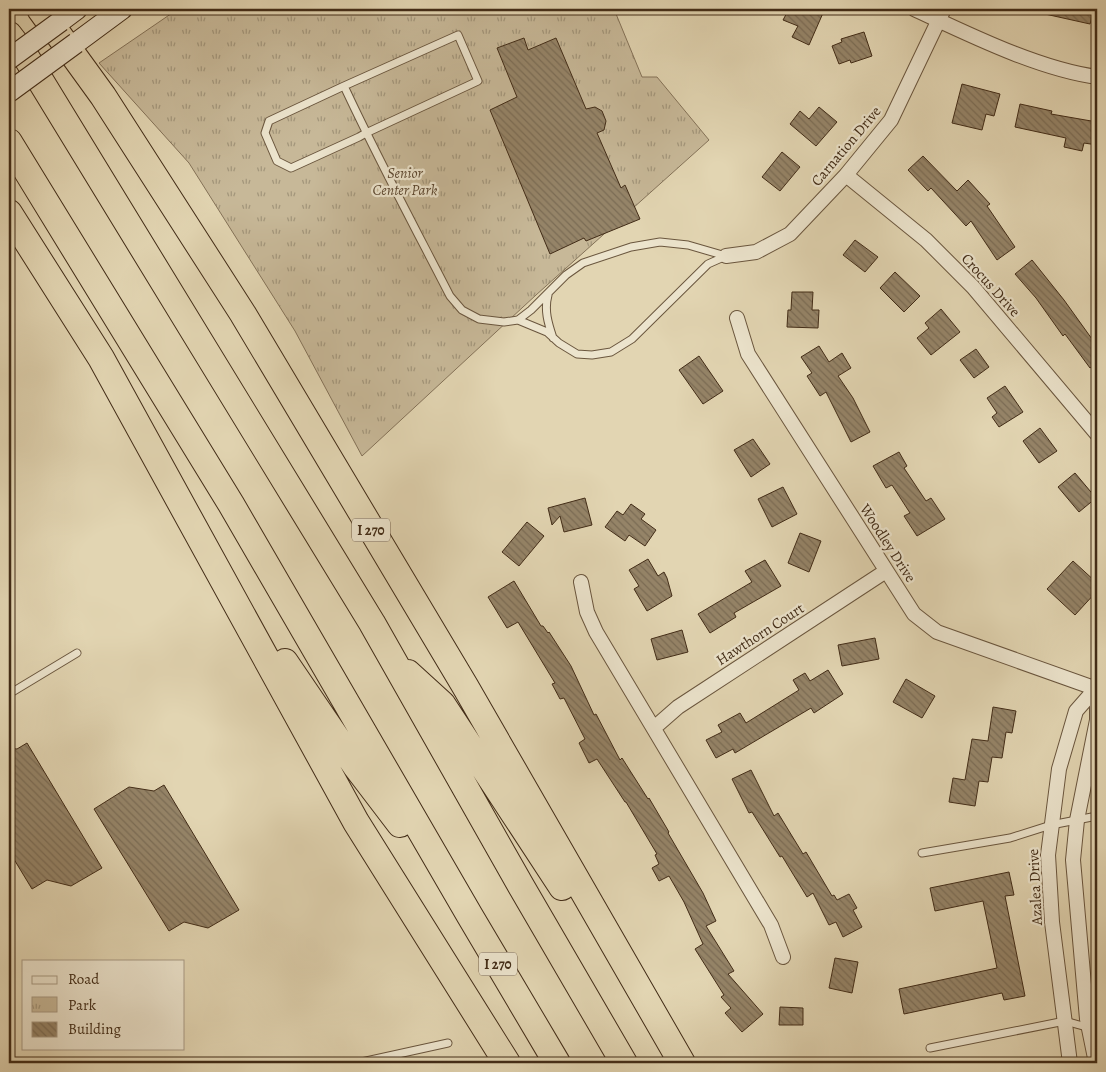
<svg xmlns="http://www.w3.org/2000/svg" width="1106" height="1072" font-family="Alegreya,serif">
	<defs>
		<pattern id="park-tufts" width="24" height="20" patternUnits="userSpaceOnUse" patternTransform="scale(1.25)"><rect width="24" height="20" fill="#c7b898"/><path d="M3 7l-1-3M5 7V3M7 7l1-3M15 17l-1-3M17 17v-4M19 17l1-3" fill="none" stroke="#a3967b"/></pattern>
		<pattern id="building-back-hatch" width="6" height="6" patternUnits="userSpaceOnUse" patternTransform="scale(1.25)"><rect width="6" height="6" fill="#958468"/><path d="M-1 5l2 2M0 0l6 6M5-1l2 2" fill="none" stroke="#7b6c55"/></pattern>
	</defs>
	<rect width="100%" height="100%" fill="#e2d5b2"/>
	<filter id="stains"><feTurbulence type="fractalNoise" baseFrequency=".004" numOctaves="4"/><feColorMatrix values="0 0 0 0 .2 0 0 0 0 .09 0 0 0 0 .02 0 0 0 .5 -.17"/></filter>
	<radialGradient id="worn" r=".72"><stop offset=".6" stop-color="#630" stop-opacity="0"/><stop offset="1" stop-color="#630" stop-opacity=".3"/></radialGradient>
	<path fill="url(#park-tufts)" stroke="#847258" d="M178,9h436l28,68h15l52,63 -173,155 -174,161 -67,-125 -106,-168 -90,-100z"/>
	<path fill="url(#building-back-hatch)" stroke="#422c17" d="M789,9h24l10,4 -14,32 -17,-8 6,-11 -15,-6z
		M1046,9h48l-4,15 -45,-10z
		M864,32l8,24 -21,7 -1,-3 -11,4 -7,-18 10,-4 -1,-3z
		M524,38l4,12 28,-12 30,71 9,-2 7,4 4,10 -2,9 -7,3 24,55 4,-3 15,34 -54,22 -2,-3 -34,16 -60,-144 27,-13 -20,-49z
		M962,84l38,10 -6,22 -8,-2 -4,16 -30,-7z
		M1020,104l32,7 -1,3 46,8v23l-13,-2 -2,8 -18,-4 2,-9 -51,-11z
		M819,107l18,15 -21,24 -26,-22 10,-13 9,8z
		M782,152l18,15 -20,24 -18,-14z
		M923,156l34,35 11,-11 22,24 -3,2 28,41 -18,13 -26,-39 -5,5 -35,-38 -3,3 -20,-21z
		M855,240l23,17 -13,15 -22,-17z
		M1032,260l32,40 33,46v17l-7,5 -25,-34 -2,2 -27,-38 -21,-24z
		M895,272l25,24 -16,16 -24,-24z
		M792,292h21l-1,18h7l-1,18 -31,-1 1,-17h3z
		M941,309l19,23 -29,23 -14,-17 12,-10 -4,-5z
		M819,346l10,16 13,-9 9,15 -13,8 15,22 17,34 -19,10 -25,-50 -6,4 -13,-20 5,-3 -11,-16z
		M976,349l13,18 -15,11 -14,-18z
		M699,356l24,35 -20,13 -24,-34z
		M1005,386l18,26 -24,15 -7,-10 5,-4 -10,-15z
		M1040,428l17,23 -18,12 -16,-22z
		M753,439l17,25 -19,13 -17,-27z
		M899,452l8,14 -3,2 22,33 5,-3 14,21 -28,17 -13,-20 6,-3 -18,-28 -6,3 -13,-22z
		M1075,473l21,25 -17,14 -21,-25z
		M783,487l14,27 -25,13 -14,-28z
		M585,498l7,27 -28,7 -4,-16 -8,9 -4,-17z
		M631,504l14,10 -4,5 15,11 -11,16 -16,-11 -4,6 -20,-14 12,-16 6,4z
		M527,522l17,14 -25,30 -17,-14z
		M800,533l21,8 -12,31 -21,-9z
		M648,559l10,17 6,-4 3,6 5,18 -25,15 -13,-22 5,-3 -10,-16z
		M765,560l16,26 -47,27 2,4 -26,16 -12,-19 54,-32 -7,-11z
		M1073,561l24,22v8l-22,24 -28,-26z
		M514,581l27,45h2l5,7 1,-1 22,34 23,49 2,-1 24,46 2,-2 26,41 1,-1 20,34 -1,1 35,60 13,28 -10,5 28,45 -6,3 35,40 -21,18 -17,-19 6,-5 -10,-11 3,-2 -29,-46 8,-5 -19,-42 -15,-26 -10,5 -7,-13 7,-4 -4,-9 2,-1 -31,-52h-1l-28,-43 -8,4 -10,-20 6,-4 -21,-41 -4,1 -8,-15 3,-1 -37,-61 -11,6 -19,-31z
		M682,630l6,22 -31,8 -6,-21z
		M875,638l4,21 -37,7 -4,-21z
		M828,670l15,24 -29,19 -3,-5 -76,45 -2,-4 -17,9 -10,-18 16,-8 -4,-7 22,-12 6,10 53,-33 -6,-10 12,-7 5,8z
		M906,679l29,17 -13,22 -29,-16z
		M993,707l23,4 -4,22 -6,-1 -4,26 -10,-1 -4,25 -9,-1 -4,25 -26,-4 4,-24 12,2 7,-41 16,2z
		M27,743l75,125 -31,18 -24,-6 -15,9 -23,-38v-103l8,1z
		M751,770l23,46 4,-3 25,41 3,-2 26,44 2,-1 3,5 12,-6 8,14 -4,2 9,17 -19,10 -7,-15 -7,3 -16,-32 -6,4 -25,-41 -2,1 -28,-45 -3,1 -17,-34z
		M164,785l75,125 -31,18 -24,-6 -15,9 -75,-122 35,-22 25,4z
		M1009,872l5,23 -9,1 20,100 -21,4 -2,-7 -98,21 -5,-25 98,-21 -14,-67 -48,10 -5,-23z
		M835,958l23,4 -6,31 -23,-5z
		M780,1007l23,1v17h-24z"/>
	<g fill="none" stroke-linecap="round" stroke-linejoin="round">
		<g stroke="#6a563e" stroke-width="9">
			<path id="lane" d="M344,86l-75,35 -4,12 12,28 14,7 68,-31 7,-4 112,-52 -20,-46 -114,51c33,71 70,140 106,210l12,14 17,9 25,3 14,-2 13,-10 35,-35 17,-12 48,-16 29,-5 28,3 38,11
				M548,295c-4,15 0,28 5,43
				M518,320l29,12 12,11 18,11 15,1 19,-3 21,-13 76,-75 18,-8
				M9,694l68,-41
				M922,853l88,-15 41,-13 46,-9
				M930,1048l135,-27 25,7 7,-1
				M357,1063l91,-20"/>
		</g>
		<g stroke="#6a563e" stroke-width="16">
			<path id="street" d="M914,9c54,25 124,60 183,68
				M846,175l80,65 47,47 124,147
				M726,256l30,-4 34,-18 56,-59 45,-55 53,-111
				M737,318l11,36 166,260 23,18 160,57
				M581,582l6,30 9,20 175,293 12,32
				M654,728l24,-21 208,-136
				M1070,1063l-18,-141 -4,-67 11,-86 17,-58 21,-24
				M1096,1063l-9,-44 -14,-159 4,-40 20,-100v-31"/>
		</g>
		<g stroke="#422c17" stroke-width="22">
			<path id="secondary" d="M61,21l16,-12
				M76,43l46,-34"/>
		</g>
		<g stroke="#422c17" stroke-width="28">
			<path id="highway" d="M40,9l63,87 140,218 222,372 217,377
				M9,35l17,22 346,566 149,263 103,177
				M9,142l222,362 239,412 87,147
				M9,213l92,145 255,464 151,241
				M285,662l70,103 45,59
				M408,673l34,31 120,183"/>
		</g>
		<use href="#lane" stroke="#ece4cd" stroke-width="7"/>
		<use href="#street" stroke="#ece4cd" stroke-width="14"/>
		<use href="#secondary" stroke="#ece4cd" stroke-width="20"/>
		<use href="#highway" stroke="#e2d5b2" stroke-width="26"/>
		<g stroke="#422c17" stroke-width="22" stroke-linecap="butt">
			<path id="secondary-bridge" d="M9,59l52,-38
				M9,92l67,-49"/>
		</g>
		<use href="#secondary-bridge" stroke="#ece4cd" stroke-width="20"/>
	</g>
	<g text-anchor="middle" stroke-width="4.5" stroke-linejoin="round" paint-order="stroke">
		<g fill="#ece4cd" stroke="#75634e" stroke-width="1">
			<rect x="352" y="518.5" width="38" height="23" rx="4"/>
			<rect x="479" y="952.5" width="38" height="23" rx="4"/>
		</g>
		<g font-size="14" font-weight="bold" fill="#422c17">
			<text x="371" y="535">I 270</text>
			<text x="498" y="969">I 270</text>
		</g>
		<g font-size="15" fill="#422c17" stroke="#ece4cd">
			<text transform="translate(846 146) rotate(-50)" y="5">Carnation Drive</text>
			<text transform="translate(991 285) rotate(48)" y="5">Crocus Drive</text>
			<text transform="translate(888 543) rotate(57)" y="5">Woodley Drive</text>
			<text transform="translate(760 634) rotate(-33)" y="5">Hawthorn Court</text>
			<text transform="translate(1035 887) rotate(-93)" y="5">Azalea Drive</text>
		</g>
		<g font-size="15" font-style="italic" fill="#5d4831" stroke="#ece4cd">
			<text x="405" y="178">Senior<tspan x="405" dy="17">Center Park</tspan></text>
		</g>
	</g>
	<rect width="1106" height="1072" fill="none" stroke="#e2d5b2" stroke-width="30"/>
	<rect x="10" y="10" width="1086" height="1052" fill="none" stroke="#422c17" stroke-width="2.5"/>
	<rect x="15" y="15" width="1076" height="1042" fill="none" stroke="#422c17"/>
	<rect x="22" y="960" width="162" height="90" fill="#ece4cd" stroke="#a89a84"/>
	<rect x="32" y="976" width="25" height="8" fill="#ece4cd" stroke="#a89a84"/>
	<text x="68" y="984" font-size="15" fill="#422c17">Road</text>
	<rect x="32" y="997" width="25" height="15" fill="url(#park-tufts)" stroke="#a89a84"/>
	<text x="68" y="1010" font-size="15" fill="#422c17">Park</text>
	<rect x="32" y="1022" width="25" height="15" fill="url(#building-back-hatch)" stroke="#a89a84"/>
	<text x="68" y="1034" font-size="15" fill="#422c17">Building</text>
	<rect width="100%" height="100%" filter="url(#stains)"/>
	<rect width="100%" height="100%" fill="url(#worn)"/>
</svg>
